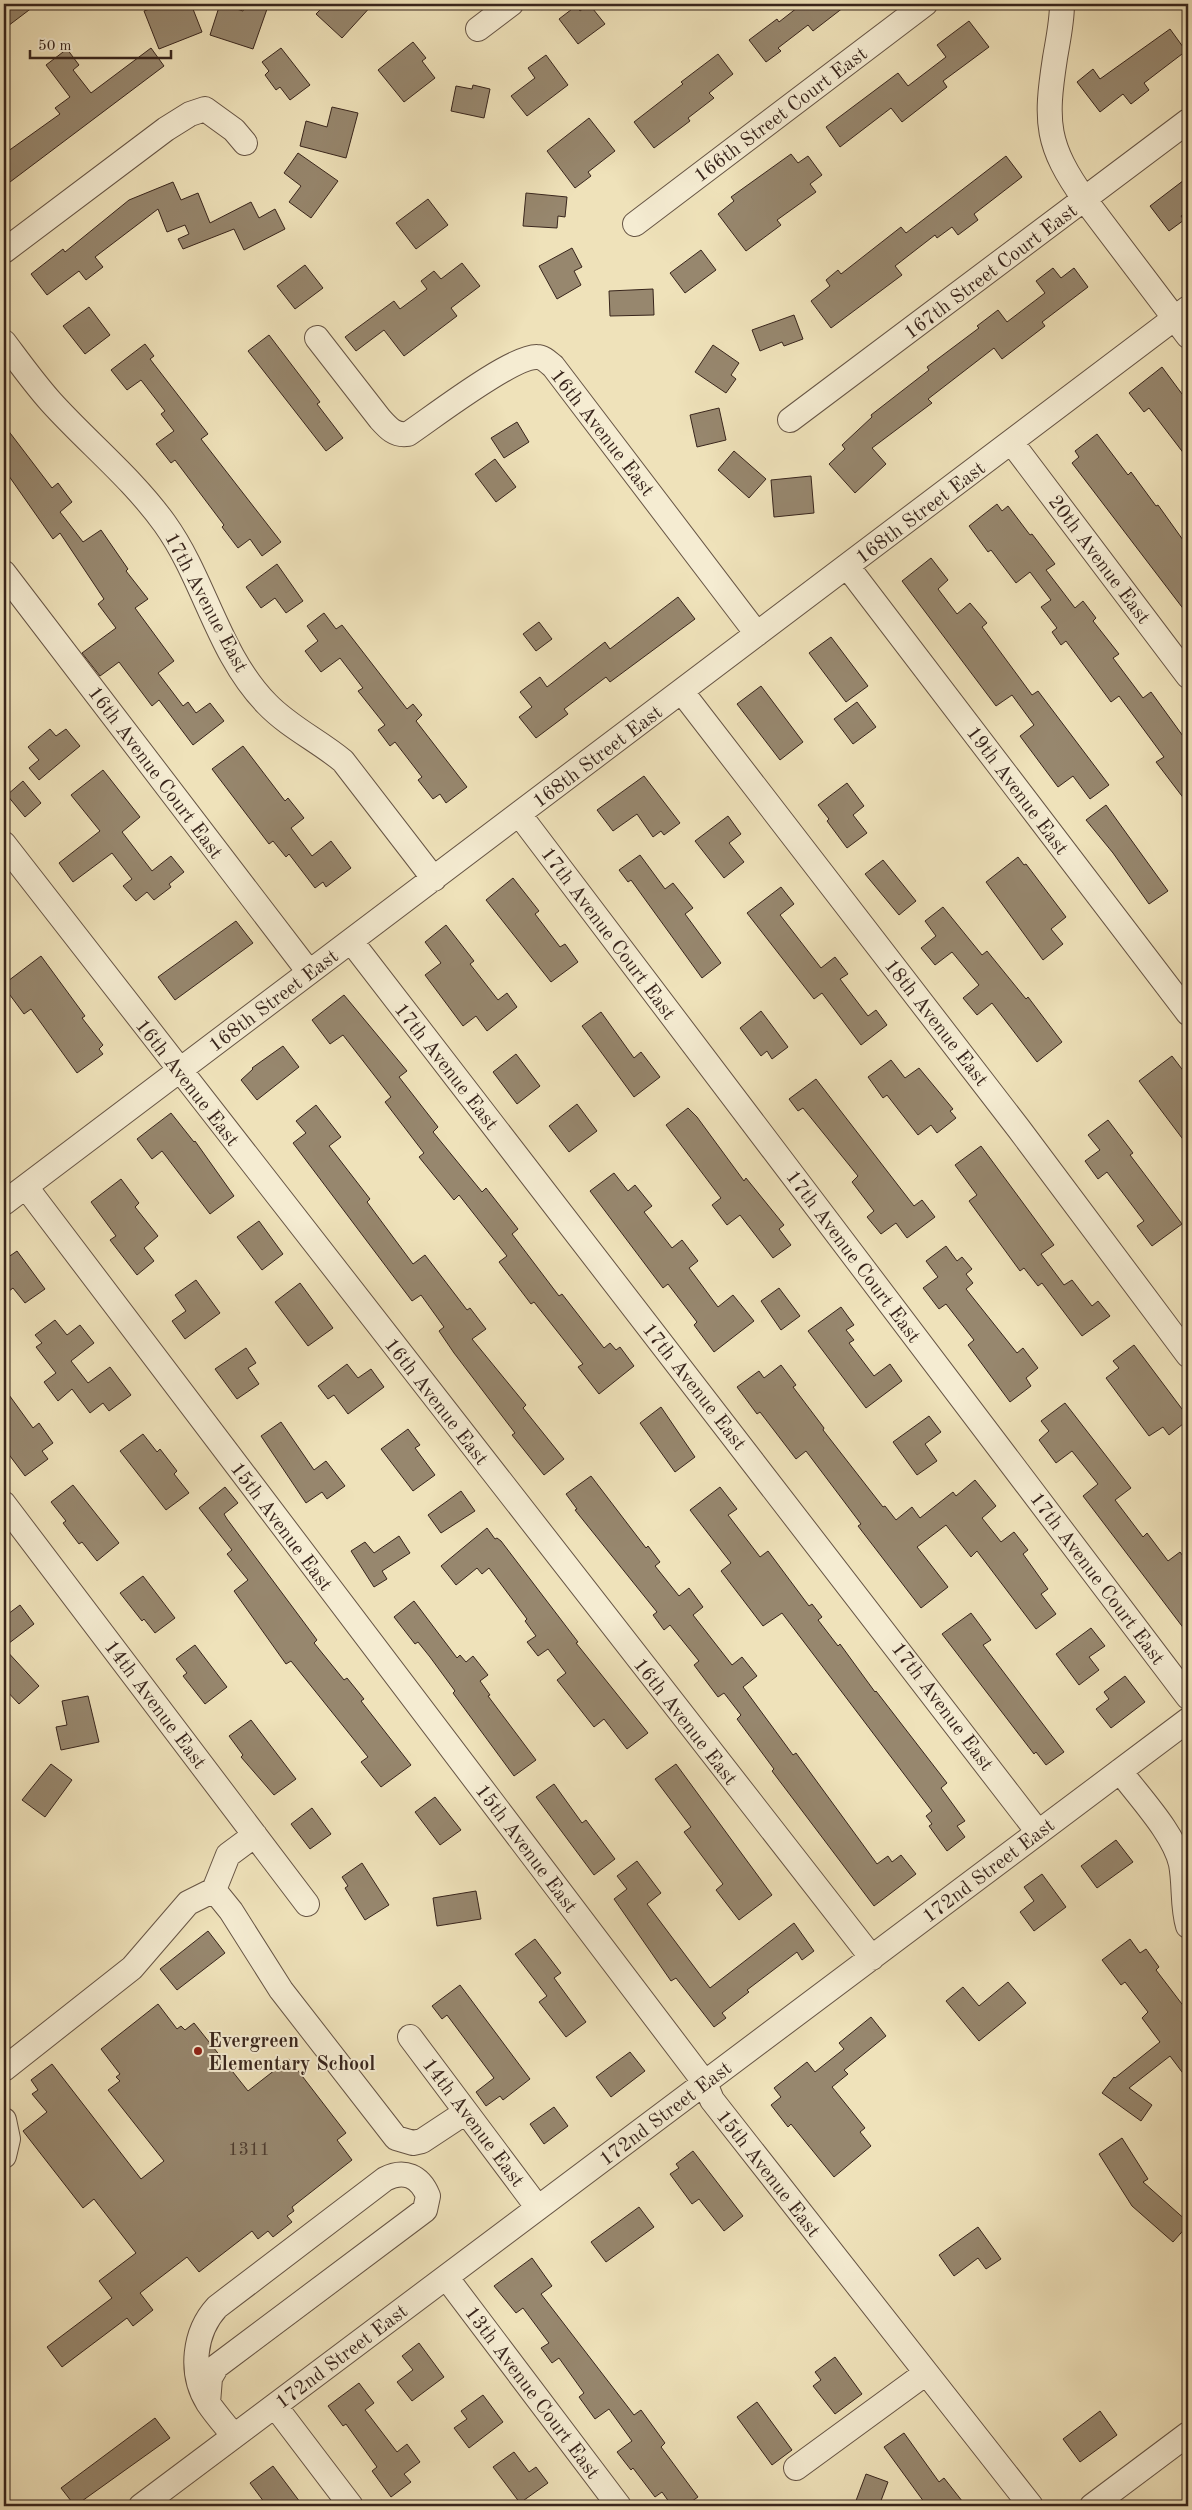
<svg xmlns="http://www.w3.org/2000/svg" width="1192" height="2510" font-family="'Old Standard TT',serif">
	<rect width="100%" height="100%" fill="#efe2ba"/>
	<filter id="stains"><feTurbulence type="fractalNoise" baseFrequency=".004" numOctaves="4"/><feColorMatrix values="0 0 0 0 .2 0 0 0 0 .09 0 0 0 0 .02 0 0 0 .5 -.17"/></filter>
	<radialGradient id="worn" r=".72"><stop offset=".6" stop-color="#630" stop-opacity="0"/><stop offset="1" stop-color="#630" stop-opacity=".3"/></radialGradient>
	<path fill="#97876e" stroke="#38251c" d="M4,4h33l-33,25z
		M163,4h28l11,28 -43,17 -15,-38z
		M220,4l23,7 3,-7 21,5 -14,40 -43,-14z
		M326,4h47l-31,34 -26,-24z
		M589,4l16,20 -27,20 -19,-25 17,-13 4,5z
		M802,4h46l-35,27 -5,-6 -30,23 3,3 -15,11 -17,-22 28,-21 2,3z
		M969,21l20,26 -46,34 4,6 -45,35 -11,-14 -51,39 -14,-20 72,-54 10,13 38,-29 -9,-12z
		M1170,29l16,22 -42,32 5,7 -18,14 -8,-10 -23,18 -23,-30 16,-13 7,10z
		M413,42l13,16 -4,3 13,17 -31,24 -26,-32z
		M151,48l13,18 -154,116 -6,-8v-20l56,-40 -5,-6 15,-11 -24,-32 21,-16 12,16 -6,5 18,23z
		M281,48l29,37 -20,15 -10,-13 -4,3 -11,-15 4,-4 -7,-9z
		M718,54l15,20 -24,19 5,5 -26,20 2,3 -36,27 -20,-26 49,-38 -2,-2z
		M546,55l22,30 -41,31 -16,-20 24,-18 -7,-10z
		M473,85l17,4 -6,29 -33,-7 5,-25 16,3z
		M332,107l26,6 -12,45 -46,-12 6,-25 21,6z
		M589,118l26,33 -27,21 3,4 -16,12 -28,-37z
		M298,153l40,28 -27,37 -22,-16 12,-16 -17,-13z
		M791,154l7,9 10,-7 14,19 -12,9 6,8 -39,28 4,5 -35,26 -28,-37 16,-13 -3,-4z
		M1006,156l16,21 -48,37 4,6 -20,15 -6,-8 -15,11 -2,-3 -40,31 7,9 -71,53 -20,-27 19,-15 -4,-6 12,-10 3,4 60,-47 5,6z
		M1188,177v33l-7,6 3,4 -15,11 -19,-25z
		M173,182l8,18 17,-7 12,30 41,-21 8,16 16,-9 10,20 -41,21 -10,-21 -51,20 -5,-10 11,-5 -4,-9 -18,7 -9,-23 -63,48 8,10 -17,13 -7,-9 -32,24 -16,-21 32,-25 2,3 64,-52z
		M526,193l41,4 -2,20 -7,-1 -1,12 -34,-2z
		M428,199l20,26 -32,24 -20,-26z
		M572,248l10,19 -8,4 7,14 -24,14 -18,-33z
		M701,250l15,20 -31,23 -15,-20z
		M462,263l18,23 -29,22 6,8 -53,40 -20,-26 -28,21 -11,-14 49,-36 6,8 27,-20 -6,-8 13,-10 7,8z
		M305,265l18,23 -28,21 -18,-23z
		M1053,268l8,10 13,-10 14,19 -46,35 3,4 -43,33 -8,-11 -66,51 4,4 -60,45 14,16 -31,29 -26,-29 16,-15 -3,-4 30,-28 -1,-2 58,-45 -2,-3 52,-39 -2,-2 21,-16 9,12 38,-29 -9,-12z
		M653,289l1,26 -44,1 -1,-25z
		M89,307l21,28 -25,19 -22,-28z
		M794,315l9,24 -19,7 -2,-4 -22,9 -8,-21z
		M269,335l51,67 -3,2 26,34 -17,13 -78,-100z
		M145,344l9,12 -4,3 58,75 -7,5 80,103 -19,14 -12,-17 -12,9 -16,-21 2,-2 -49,-65 -4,3 -15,-19 18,-13 -13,-17 4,-3 -24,-31 -14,10 -16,-20z
		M713,345l26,18 -8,12 5,4 -10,14 -31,-21z
		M1162,367l26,35v57l-39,-51 -5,4 -15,-19z
		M719,408l7,32 -29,7 -7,-32z
		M517,422l12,20 -25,16 -13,-20z
		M4,425l48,63 6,-5 14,19 -12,10 23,30 18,-12 27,39 -2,2 22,28 -13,9 39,53 -16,12 25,33 5,-4 8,11 14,-10 14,18 -31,24 -34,-45 -7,6 -33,-44 -19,14 -18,-23 34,-25 -18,-24 6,-5 -44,-66 -7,6 -49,-70z
		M1097,434l31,41 3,-3 25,34 2,-1 30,42v68l-116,-152 7,-6 -4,-6z
		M734,451l32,28 -17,19 -31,-28z
		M495,459l21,28 -20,15 -21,-28z
		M811,476l3,37 -40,4 -3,-37z
		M997,504l5,7 6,-5 22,29 2,-1 23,30 -9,6 29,38 8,-7 13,17 -3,3 26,33 -6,4 30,40 8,-6 37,51v61l-32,-42 8,-5 -45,-61 -8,6 -45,-61 -5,4 -9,-13 5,-4 -16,-21 10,-7 -21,-28 -14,11 -25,-33 -3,2 -19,-26z
		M931,558l17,22 -10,9 19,25 13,-11 17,20 -5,4 50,68 6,-4 71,94 -19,14 -17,-23 -15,11 -38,-51 14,-11 -22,-30 -16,11 -94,-125z
		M277,564l26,37 -17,12 -11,-15 -14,10 -15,-21z
		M678,597l17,22 -85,63 -4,-5 -42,32 4,5 -32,24 -17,-21 13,-10 -12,-15 20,-15 7,10 58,-45 5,7z
		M324,613l12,16 6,-4 65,84 6,-5 9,11 -6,6 51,66 -21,16 -6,-9 -7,5 -15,-19 4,-3 -27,-35 -5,4 -12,-16 7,-5 -27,-34 5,-3 -23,-30 -19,14 -16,-21 13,-10 -11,-15z
		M539,622l13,17 -16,12 -13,-17z
		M831,637l37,49 -22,16 -37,-49z
		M761,686l42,56 -23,18 -43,-56z
		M857,702l19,25 -23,17 -19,-25z
		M50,729l6,7 10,-7 14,17 -41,34 -10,-12 10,-8 -11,-13z
		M243,746l42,55 3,-3 16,20 -13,10 21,28 19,-15 20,27 -25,19 -3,-5 -8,6 -26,-34 -3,3 -13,-16 -4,3 -57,-75z
		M103,770l37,47 -18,15 30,39 19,-15 13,16 -15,12 2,3 -17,13 -7,-8 -11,9 -13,-15 9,-7 -20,-26 -39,29 -14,-19 41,-32 -29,-36z
		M644,776l36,47 -16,12 -3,-4 -8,6 -16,-23 -24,17 -16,-21z
		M23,781l18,22 -16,14 -18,-22z
		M847,783l17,23 -11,9 14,18 -20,15 -20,-27 2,-2 -11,-14z
		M1106,805l62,86 -19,13 -36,-51 -27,-33z
		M728,816l13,18 -12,9 15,19 -20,16 -29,-37z
		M640,855l25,34 8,-6 20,25 -8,6 36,49 -19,15 -71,-98 -3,2 -9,-12z
		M1018,857l6,8 2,-1 40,53 -15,12 12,15 -20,16 -57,-78z
		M883,860l33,41 -17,14 -34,-41z
		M513,878l26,33 -4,3 25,33 5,-3 13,18 -27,20 -65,-82z
		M781,887l13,17 -14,11 41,53 14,-11 13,17 -8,5 28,37 8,-6 11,15 -26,20 -39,-52 -8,6 -67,-86z
		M943,907l39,48 5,-4 39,48 2,-2 34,45 -25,20 -45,-59 -15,12 -14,-17 16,-13 -27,-33 -17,13 -14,-17 15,-12 -11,-15z
		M236,921l17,22 -78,57 -17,-23z
		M446,925l28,36 -4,3 28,36 9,-7 10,14 -30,24 -11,-15 -13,10 -38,-51 16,-12 -16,-21z
		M41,956l44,60 -3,2 21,27 -4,4 4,5 -26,19 -46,-64 -7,5 -20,-27v-3z
		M344,995l63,76 -8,6 39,50 -5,5 49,60 4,-4 32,41 -6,5 47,62 3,-2 42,54 6,-5 6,7 4,-3 14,19 -35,28 -21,-27 5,-3 -49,-62 -3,2 -32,-42 8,-6 -48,-61 -5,5 -35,-43 5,-4 -39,-51 6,-5 -48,-62 -13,9 -18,-24z
		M761,1011l27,36 -16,12 -5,-8 -6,5 -21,-28z
		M601,1012l33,46 7,-6 19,25 -26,20 -52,-71z
		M283,1046l16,21 -42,33 -16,-20 12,-11 -1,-1z
		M516,1054l24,32 -23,18 -24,-32z
		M1172,1056l16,21v69l-49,-65z
		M891,1060l14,18 14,-10 34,41 -3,2 6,7 -19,15 -6,-8 -13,10 -31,-40 -4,3 -15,-21z
		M816,1079l98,127 8,-6 13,17 -28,21 -11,-15 -15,11 -14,-17 7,-6 -22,-29 6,-6 -55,-68 -5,3 -9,-12z
		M577,1104l20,27 -28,21 -20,-26z
		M316,1105l25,32 -12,9 41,53 -3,3 46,62 12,-9 42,55 3,-2 16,21 -14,10 54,66 -3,3 41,51 -20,16 -32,-40 3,-2 -61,-80 -15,-22 5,-4 -23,-32 -9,6 -119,-158 13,-10 -10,-12z
		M688,1108l9,9 47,64 2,-3 38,47 -5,4 12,16 -18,13 -33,-43 -13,10 -15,-20 9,-7 -55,-73z
		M171,1113l23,29 1,-1 39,55 -24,18 -48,-63 -10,8 -15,-20z
		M1108,1120l25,33 -3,2 52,69 -30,22 -15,-20 7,-5 -37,-49 -9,7 -13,-18 15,-11 -12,-15z
		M981,1146l73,99 -13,9 23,31 8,-5 20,26 6,-5 12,15 -28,20 -40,-53 -4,3 -14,-18 -4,3 -51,-70 8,-6 -22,-30z
		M614,1173l14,18 7,-6 17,21 -8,6 28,36 10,-8 16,21 -9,7 29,39 15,-12 21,26 -40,31 -20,-27 3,-3 -29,-38 -5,4 -73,-97z
		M121,1179l18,24 -4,4 23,29 -14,12 10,13 -17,14 -27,-35 6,-4 -25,-34z
		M259,1221l24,33 -21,16 -25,-33z
		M946,1246l11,15 5,-4 10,12 -6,5 7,9 -7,6 51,64 6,-5 15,20 -12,10 5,8 -21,16 -42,-57 6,-5 -28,-36 -7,5 -16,-21 15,-11 -12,-16z
		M17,1251l28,38 -20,14 -12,-15 -9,7v-35z
		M196,1280l24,33 -35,26 -13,-18 14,-10 -11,-16z
		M300,1283l33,45 -25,18 -33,-44z
		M779,1288l21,28 -19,14 -20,-29z
		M841,1307l13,18 -8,5 8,10 -5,3 25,33 16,-12 12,17 -36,27 -58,-77z
		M55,1320l12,15 13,-10 14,18 -23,18 17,22 22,-16 21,28 -22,16 -6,-8 -13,10 -18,-24 -14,12 -14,-19 12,-9 -20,-26 6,-4 -7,-8z
		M1134,1345l54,72v3l-19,15 -6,-8 -14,9 -43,-58 13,-10 -6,-7z
		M246,1348l10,15 -8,5 11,16 -22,15 -22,-30z
		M347,1364l11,14 13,-9 13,18 -36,27 -14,-19 -6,4 -10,-13z
		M781,1365l15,20 -3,2 31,41 -1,2 60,77 2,-1 11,14 16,-13 8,11 33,-26 3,4 19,-16 21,26 -14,12 19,24 13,-10 14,18 -5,4 25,35 -7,5 15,20 -20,15 -59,-78 -6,6 -25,-32 -29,22 31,40 -27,21 -63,-82 3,-2 -55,-73 -10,8 -36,-47 -3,2 -20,-27 22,-16 5,7z
		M4,1388l29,40 6,-5 14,20 -11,8 6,8 -23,17 -21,-28z
		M1065,1403l66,85 -16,12 28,37 4,-4 21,28 12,-9 8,11v71l-105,-138 15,-12 -26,-33 -16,12 -17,-23 10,-9 -8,-10z
		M661,1407l34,50 -20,15 -35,-49z
		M929,1416l12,16 -16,12 12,17 -20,14 -24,-33z
		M281,1422l33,48 12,-9 19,25 -18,13 -5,-7 -16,11 -45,-67z
		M408,1429l12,16 -5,3 20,27 -22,16 -32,-42z
		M143,1434l14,18 3,-3 17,22 -3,3 15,19 -23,17 -46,-59z
		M591,1476l55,72 2,-2 12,16 -5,4 24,30 10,-8 14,19 -10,8 39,50 10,-8 15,19 -14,11 50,68 3,-2 81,111 11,-8 4,6 9,-7 15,19 -42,32 -102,-135 2,-2 -37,-50 4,-4 -17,-22 -6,4 -24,-32 5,-4 -29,-36 -6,5 -11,-15 4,-3 -82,-102 2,-1 -11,-15z
		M73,1485l46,58 -22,18 -15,-19 -3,2 -16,-21 3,-2 -15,-19z
		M225,1487l13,16 -14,11 3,5 90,121 -3,3 30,37 3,-2 17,21 -3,2 50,64 -30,22 -20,-25 7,-5 -77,-96 -5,3 -52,-73 14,-11 -21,-26 5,-4 -33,-42z
		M720,1487l17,22 -9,6 32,42 8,-6 41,55 3,-2 10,13 -4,3 20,26 2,-2 35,48 1,-1 71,92 -6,5 24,33 -8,5 8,11 -18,14 -18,-25 3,-2 -6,-8 6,-5 -150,-198 -19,13 -42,-55 10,-8 -41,-53z
		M461,1491l14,20 -34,22 -13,-18z
		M487,1528l8,11 2,-1 4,3 77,101 -2,1 72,90 -21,16 -23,-30 -10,8 -37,-47 9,-7 -18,-24 -10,7 -11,-14 9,-6 -11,-15 2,-2 -38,-51 -7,6 -5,-6 -21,17 -15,-19z
		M399,1536l11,17 -28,18 5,8 -13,8 -23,-36 14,-9 9,11z
		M143,1576l32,42 -20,15 -11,-14 -2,2 -22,-28z
		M414,1601l43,57 3,-3 6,7 7,-6 15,19 -8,6 10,14 -2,1 48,64 -22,16 -61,-83 2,-2 -25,-34 -12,-15 -3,2 -21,-27z
		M20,1605l14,19 -30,23v-30z
		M971,1613l20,27 -8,5 81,107 -18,13 -10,-13 -2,2 -92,-120z
		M1091,1628l14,18 -16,11 10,13 -20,15 -23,-31z
		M195,1645l32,42 -22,17 -22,-28 4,-3 -11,-14z
		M4,1648l35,38 -20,18 -15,-16z
		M1125,1676l20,26 -34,26 -15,-19 13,-10 -5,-7z
		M88,1696l11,46 -38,8 -5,-23 11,-2 -5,-24z
		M251,1720l45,59 -22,16 -33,-38 2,-2 -14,-19z
		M51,1764l21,16 -27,37 -23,-17z
		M676,1764l96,131 -33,25 -23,-30 7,-6 -39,-52 7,-5 -36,-48z
		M554,1784l28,39 4,-3 29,39 -21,16 -58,-78z
		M435,1797l26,33 -21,15 -25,-33z
		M312,1808l19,26 -21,15 -19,-25z
		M1116,1840l17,22 -36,26 -16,-22z
		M637,1861l24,32 -14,11 63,84 84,-65 20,28 -12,9 -5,-8 -50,38 2,2 -27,21 4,5 -12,9 -38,-49 -5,3 -57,-82 13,-10 -10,-13z
		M362,1863l27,42 -24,15 -20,-32 3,-2 -6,-9z
		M1042,1874l24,33 -32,24 -14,-19 14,-11 -10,-14z
		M476,1891l5,28 -44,7 -4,-28z
		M208,1931l17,22 -48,37 -17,-21z
		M535,1939l26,34 -7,5 32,44 -20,15 -27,-35 8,-6 -32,-42z
		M1130,1939l10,14 6,-4 13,18 -3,3 32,42v68l-18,-24 -41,32 23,17 -11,16 -39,-28 12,-16 1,1 45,-36 -18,-24 6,-6 -23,-30 -4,3 -19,-25z
		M1008,1982l18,21 -47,38 -33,-40 17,-14 16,19z
		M460,1985l70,94 -27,21 -3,-4 -14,10 -10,-14 18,-14 -47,-63 -5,4 -10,-13z
		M158,2004l19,25 4,-3 4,4 9,-7 54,68 41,-32 57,74 -9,7 15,20 -60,47 2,4 -7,5 5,6 -19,15 -5,-6 -10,8 -6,-8 -53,41 -12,-15 -47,36 13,17 -20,16 -6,-8 -65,49 -15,-20 65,-49 -13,-17 37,-28 -42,-54 -11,9 -60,-77 24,-19 -15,-18 6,-4 -7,-10 21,-16 89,115 23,-18 -56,-71 12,-9 -4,-4 4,-3 -19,-25z
		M871,2017l15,19 -42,34 4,4 -16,13 33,41 -5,4 11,14 -37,31 -43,-53 -3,3 -17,-22 10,-8 -7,-9 33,-26 8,10 29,-23 -5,-6z
		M630,2052l15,19 -34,26 -15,-20z
		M554,2107l14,19 -24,18 -14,-20z
		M1122,2138l26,41 -5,3 45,40v3l-15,17 -41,-36 -33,-52z
		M693,2151l50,65 -19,15 -25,-32 -7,5 -22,-30 9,-6 -3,-4z
		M639,2207l15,20 -48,35 -15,-20z
		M978,2227l23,32 -15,10 -8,-11 -24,18 -15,-21z
		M532,2258l20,28 -11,8 93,121 7,-5 24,33 -4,4 37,50 -13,9h-13l-10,-14 -7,5 -22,-29 -2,2 -14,-18 15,-11 -23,-32 -14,10 -16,-22 5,-4 -25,-35 -7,5 -11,-15 8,-5 -26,-35 -7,5 -22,-27z
		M419,2343l25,34 -32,24 -15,-19 16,-12 -11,-14z
		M835,2357l27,37 -27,20 -22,-28 8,-6 -6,-8z
		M359,2383l15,20 -9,7 32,42 10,-8 13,18 -16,12 7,8 -20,15 -19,-26 5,-4 -31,-43 -3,2 -15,-20z
		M483,2395l20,27 -34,26 -15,-20 13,-9 -6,-8z
		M757,2402l35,48 -20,15 -35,-48z
		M1100,2411l17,24 -37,27 -17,-23z
		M155,2418l15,20 -95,68 -14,-18z
		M904,2433l35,49 5,-4 22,28h-39l-43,-59z
		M514,2452l15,20 7,-5 12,16 -28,20 -27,-36z
		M273,2466l30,40h-36l-17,-23z
		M866,2474l22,8 -9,24h-25z"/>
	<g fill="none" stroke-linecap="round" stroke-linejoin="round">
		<g stroke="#665444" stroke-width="26">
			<path id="minor" d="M1062,4c0,18 -4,36 -7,54 -10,65 -9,87 30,142l103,136
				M478,29l33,-25
				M635,224l290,-220
				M4,251l162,-122 24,-15 15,-5 29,21 11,13
				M317,338l63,81c8,9 15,17 28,15 24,-16 104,-78 129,-77 6,0 11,5 16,9l204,268
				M4,342c15,20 30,41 47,60 37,41 81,76 114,122 40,56 53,130 102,180 22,23 52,37 76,57l91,118
				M790,420l398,-299
				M1012,443l176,233
				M847,566l341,447
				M4,573l305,399
				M682,692l337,437 169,226
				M519,814l669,883
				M4,844l868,1114
				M351,941l687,891
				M26,1187l679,896 7,17 319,406
				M4,1203l1184,-895
				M4,1504l303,400
				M1120,1771c19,26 54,62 61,93 4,21 1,42 7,62
				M255,1835l-27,20 -14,35 17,21 50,79 115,148 17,5 9,-2 44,-29
				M410,2037l128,171
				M4,2069l128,-101 56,-65 26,-13
				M4,2120l4,19 -4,17
				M446,2277l173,229
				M208,2403l2,-25 7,-12 208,-156 3,-14c-8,-20 -24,-27 -43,-17l-168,128c-23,25 -28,66 -9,96 8,12 18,23 26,33
				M275,2406l76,100
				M796,2468l130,-95
				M141,2506l1047,-786
				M1092,2506l96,-72"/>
		</g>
		<use href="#minor" stroke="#f5ecd2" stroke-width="24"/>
	</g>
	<circle fill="#8f2418" stroke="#f5ecd2" stroke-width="2" cx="198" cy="2051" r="5"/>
	<g text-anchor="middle" stroke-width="4" stroke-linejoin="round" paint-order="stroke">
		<g font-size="18" fill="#503e30">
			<text x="249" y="2155">1311</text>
		</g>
		<g font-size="20" fill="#38251c" stroke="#f5ecd2">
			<text transform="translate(780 114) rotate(-37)" y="7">166th Street Court East</text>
			<text transform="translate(990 271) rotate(-37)" y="7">167th Street Court East</text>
			<text transform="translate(603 432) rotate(52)" y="7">16th Avenue East</text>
			<text transform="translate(920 512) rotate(-37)" y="7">168th Street East</text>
			<text transform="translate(1100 559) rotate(53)" y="7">20th Avenue East</text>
			<text transform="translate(207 602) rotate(62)" y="7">17th Avenue East</text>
			<text transform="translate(597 756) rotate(-37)" y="7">168th Street East</text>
			<text transform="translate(156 772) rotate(53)" y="7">16th Avenue Court East</text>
			<text transform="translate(1018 790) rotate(53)" y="7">19th Avenue East</text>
			<text transform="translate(609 933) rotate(53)" y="7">17th Avenue Court East</text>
			<text transform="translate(273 1000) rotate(-37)" y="7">168th Street East</text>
			<text transform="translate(937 1022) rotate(52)" y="7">18th Avenue East</text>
			<text transform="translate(447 1066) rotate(52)" y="7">17th Avenue East</text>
			<text transform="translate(188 1082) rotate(52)" y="7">16th Avenue East</text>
			<text transform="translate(854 1256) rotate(53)" y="7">17th Avenue Court East</text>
			<text transform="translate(695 1386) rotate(52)" y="7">17th Avenue East</text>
			<text transform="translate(437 1401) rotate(52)" y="7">16th Avenue East</text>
			<text transform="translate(282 1526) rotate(53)" y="7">15th Avenue East</text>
			<text transform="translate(1098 1578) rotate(53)" y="7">17th Avenue Court East</text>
			<text transform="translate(156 1704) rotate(53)" y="7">14th Avenue East</text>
			<text transform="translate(943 1706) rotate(53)" y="7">17th Avenue East</text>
			<text transform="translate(686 1721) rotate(52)" y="7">16th Avenue East</text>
			<text transform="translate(527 1848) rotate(53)" y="7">15th Avenue East</text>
			<text transform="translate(988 1870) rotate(-37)" y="7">172nd Street East</text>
			<text transform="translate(665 2113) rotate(-37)" y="7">172nd Street East</text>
			<text transform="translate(474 2122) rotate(53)" y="7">14th Avenue East</text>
			<text transform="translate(769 2173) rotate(52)" y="7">15th Avenue East</text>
			<text transform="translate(341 2356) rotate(-37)" y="7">172nd Street East</text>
			<text transform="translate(533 2392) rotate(53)" y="7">13th Avenue Court East</text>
		</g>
		<g font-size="20" font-weight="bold" fill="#38251c" stroke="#f5ecd2" text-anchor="start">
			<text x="208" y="2047">Evergreen<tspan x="208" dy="23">Elementary School</tspan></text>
		</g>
	</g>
	<rect width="1192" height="2510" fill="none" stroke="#efe2ba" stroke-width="20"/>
	<rect x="5" y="5" width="1182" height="2500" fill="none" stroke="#38251c" stroke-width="2.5"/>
	<rect x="10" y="10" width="1172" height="2490" fill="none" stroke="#38251c"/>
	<path d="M30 50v8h141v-8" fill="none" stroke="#38251c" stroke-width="2.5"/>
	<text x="38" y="50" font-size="15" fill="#38251c" stroke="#f5ecd2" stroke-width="4" paint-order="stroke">50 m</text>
	<rect width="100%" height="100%" filter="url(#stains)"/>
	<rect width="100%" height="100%" fill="url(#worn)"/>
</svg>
